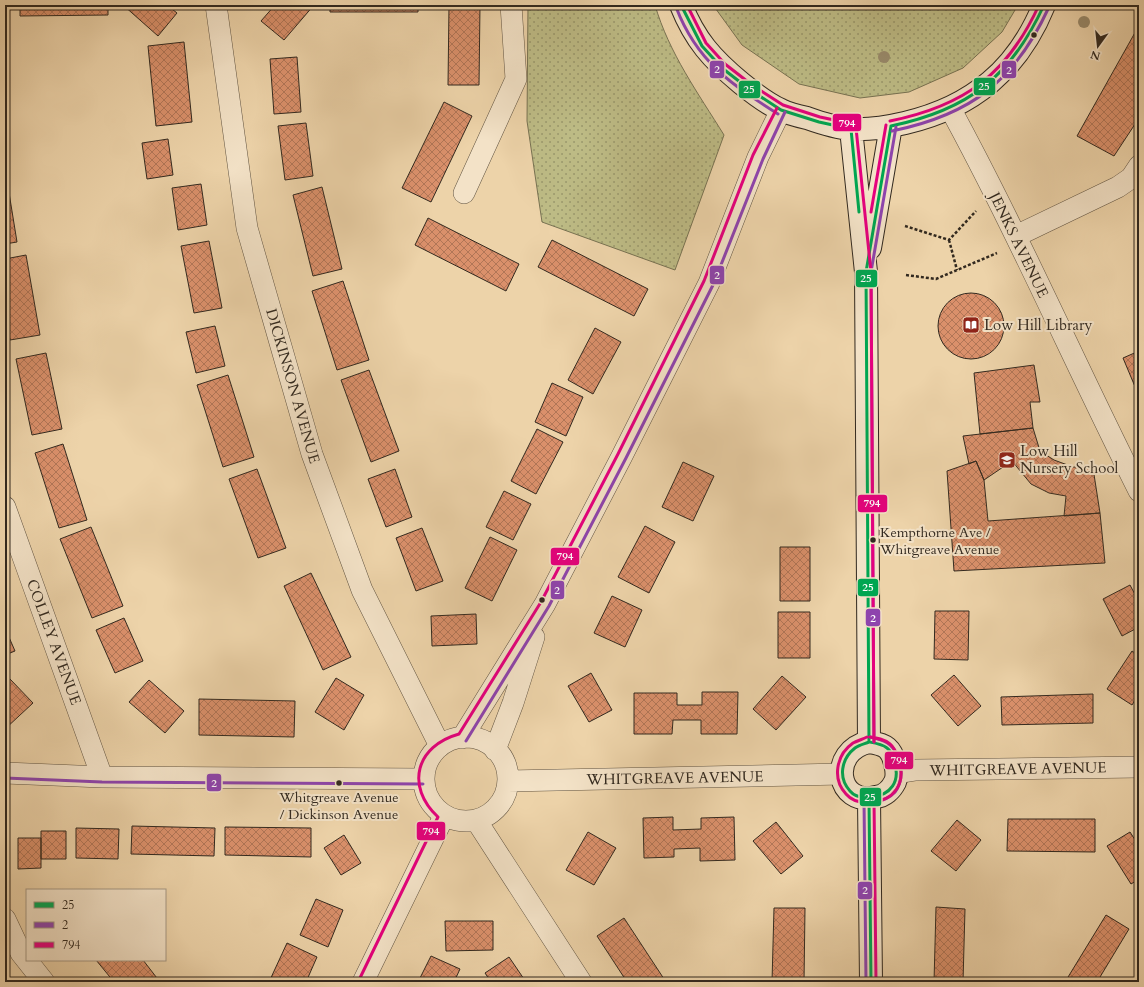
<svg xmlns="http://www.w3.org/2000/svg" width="1144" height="987" font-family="Cardo,serif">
	<defs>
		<pattern id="grass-dots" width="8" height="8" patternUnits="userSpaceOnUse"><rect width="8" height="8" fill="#bdbb85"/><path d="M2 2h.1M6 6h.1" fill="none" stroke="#9a986c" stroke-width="1.8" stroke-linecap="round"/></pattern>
		<pattern id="building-cross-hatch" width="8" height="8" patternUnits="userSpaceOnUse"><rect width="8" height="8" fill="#da906b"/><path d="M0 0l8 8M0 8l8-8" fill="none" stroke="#b17657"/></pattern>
	</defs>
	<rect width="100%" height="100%" fill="#edd3a9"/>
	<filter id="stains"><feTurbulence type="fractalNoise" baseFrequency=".005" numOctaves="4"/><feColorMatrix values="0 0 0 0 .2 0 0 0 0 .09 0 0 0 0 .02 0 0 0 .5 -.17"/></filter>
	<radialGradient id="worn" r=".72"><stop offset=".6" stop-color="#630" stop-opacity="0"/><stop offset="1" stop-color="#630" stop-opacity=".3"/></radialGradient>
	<path fill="url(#grass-dots)" stroke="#787252" d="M528,5h127c14,48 43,88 69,130l-49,135 -133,-48 -15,-101z
		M713,5h305l-16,27 -39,36 -54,24 -49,6 -61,-14 -57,-39z"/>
	<path fill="url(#building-cross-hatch)" stroke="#32291f" d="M20,5h88v10l-88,1z
		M123,5h44l10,8 -19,23z
		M275,5h39l-30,35 -23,-19z
		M330,5h88v7h-88z
		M449,5h31l-1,80h-31z
		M1137,29l2,2v87l-25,38 -37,-20z
		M184,42l8,80 -36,4 -8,-80z
		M297,57l4,55 -27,2 -4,-55z
		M444,102l28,14 -41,86 -29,-14z
		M306,123l7,53 -28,4 -7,-54z
		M168,139l5,36 -26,4 -5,-36z
		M5,168l12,74 -12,2z
		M201,184l6,41 -29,5 -6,-42z
		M322,187l20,82 -29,7 -20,-81z
		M428,218l91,46 -13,27 -91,-46z
		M552,240l96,49 -14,27 -96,-49z
		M209,241l13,67 -28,5 -13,-67z
		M26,255l14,80 -30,5 -5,-26v-55z
		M343,281l26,79 -32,10 -25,-79z
		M938 326a33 33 0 1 1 66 0a33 33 0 1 1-66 0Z
		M215,326l10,40 -29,7 -10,-41z
		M595,328l26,14 -28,52 -25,-14z
		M1139,351v37l-3,1 -13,-31z
		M46,353l16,76 -30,6 -16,-76z
		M1034,365l6,37h-10l3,26 -53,6 -6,-61z
		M369,370l30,81 -28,11 -30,-82z
		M228,375l26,82 -31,10 -26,-82z
		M552,383l31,14 -17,39 -31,-14z
		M1033,428l7,23 14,9 19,7 20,1 7,45 -36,3 2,-20 -17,-3 -18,-9 -19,-23 -28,19 -8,-19 -7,3 -6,-28z
		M537,429l26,13 -27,52 -25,-13z
		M63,444l24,76 -28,8 -24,-75z
		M976,461l8,19 4,41 112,-8 5,50 -151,8 -7,-100z
		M683,462l31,14 -21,45 -31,-14z
		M257,469l29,79 -28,10 -29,-79z
		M395,469l17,48 -26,10 -18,-48z
		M504,491l27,13 -18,36 -27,-13z
		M645,526l30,16 -26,51 -31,-16z
		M91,527l32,79 -31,12 -32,-79z
		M422,528l21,53 -27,10 -20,-53z
		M490,537l27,13 -25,51 -27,-13z
		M780,547h30v54h-30z
		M311,573l40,84 -28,13 -39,-84z
		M1130,585l9,17v25l-17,9 -19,-37z
		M612,596l30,14 -17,37 -31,-14z
		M935,611h34l-1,49 -34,-1z
		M778,612h32v46h-32z
		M476,614l1,30 -45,2 -1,-30z
		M124,618l19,43 -28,12 -19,-43z
		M5,628l10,23 -10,4z
		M1132,651l7,5v38l-7,11 -25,-16z
		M591,673l21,37 -23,12 -21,-36z
		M954,675l27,31 -23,20 -27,-31z
		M782,676l24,21 -30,33 -23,-21z
		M336,678l28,17 -20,35 -29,-18z
		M10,679l23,24 -28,26v-45z
		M149,680l35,31 -19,22 -36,-31z
		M702,692h36l-1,42h-36v-14h-28l-1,14h-38v-41h43v12h25z
		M1093,694v29l-91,2 -1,-28z
		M199,699l96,2 -1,36 -95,-2z
		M673,817v13l28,-1v-11l33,-1 1,43 -35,1v-13l-26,1v8l-30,1 -1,-40z
		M1008,819h87v33l-88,-1z
		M957,820l24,20 -25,31 -25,-20z
		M776,822l27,34 -22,18 -28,-33z
		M132,826l83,2 -1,28 -83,-2z
		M225,827l86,1v29l-86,-2z
		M76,828l43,1 -1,30 -42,-1z
		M41,831h25v28h-25z
		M588,832l28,16 -22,37 -28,-15z
		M1130,832l9,14v33l-8,5 -24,-38z
		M344,835l17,28 -20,12 -17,-27z
		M18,838h23v30l-23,1z
		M316,899l27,11 -15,37 -28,-12z
		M936,907l29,2 -2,73h-29z
		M774,908h31l-1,74h-32z
		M1106,915l23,14 -32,53h-32z
		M624,918l42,64h-39l-30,-46z
		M445,921h48v29l-47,1z
		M287,943l30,14 -11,25h-37z
		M431,956l29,13 -6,13h-36z
		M509,957l17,25h-35l-6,-9z
		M96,960h47l17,22h-46z"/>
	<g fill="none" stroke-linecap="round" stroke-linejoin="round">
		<g stroke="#615442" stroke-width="22">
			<path id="street" d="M216,5l31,223 65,226 50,136 78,156
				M950,108c68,125 125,256 189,383
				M464,193l52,-114 -5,-74
				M1016,236l102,-49 13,-9 8,-12
				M5,507l97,270
				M424 779a42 42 0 1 1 84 0a42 42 0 1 1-84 0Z
				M462,738l83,-134 77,-148 87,-173 49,-126 23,-47
				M495,750l18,-47 21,-66
				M5,773l97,4 321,2
				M897,773l19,-3 223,-3
				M508,781l334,-7
				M476,820l105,162
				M5,919l16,34 23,29
				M363,982l81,-166"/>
		</g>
		<g stroke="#32291f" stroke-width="24">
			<path id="secondary" d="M681,5c14,35 31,54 60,78 11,9 27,21 40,27 8,4 17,6 26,8 14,5 29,10 44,11 18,1 37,-2 54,-6 68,-16 113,-54 139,-118
				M851,129l15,143 3,470
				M870,248l21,-122
				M869,742c6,1 13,2 18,6 7,6 12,25 8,34 -4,8 -11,14 -19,15 -40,10 -48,-46 -7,-55z
				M869,799l2,183"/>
		</g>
		<path stroke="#32291f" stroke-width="2.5" stroke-dasharray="3 2" stroke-linecap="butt" d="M905,226l44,14 27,-29
			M949,240l8,30
			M906,275l30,4 61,-26"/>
		<use href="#street" stroke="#f3e2c7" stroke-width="21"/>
		<use href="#secondary" stroke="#f3e2c7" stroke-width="22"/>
		<g stroke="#f3e2c7" stroke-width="6">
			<path id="bus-1" d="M681,5l21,41 20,22 27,21 32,21 38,12 32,7
				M891,126c77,-16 120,-49 153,-121
				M851,129l8,83
				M869,742l-3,-470 25,-146
				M869,742c6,1 13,2 18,6 4,3 6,8 7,13 7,20 -3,35 -24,36 -7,1 -15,0 -20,-6 -12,-13 -9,-32 5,-43 4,-3 9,-4 14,-6z
				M869,799l2,183"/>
		</g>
		<g stroke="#f3e2c7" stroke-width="6">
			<path id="bus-2" d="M676,7c21,55 55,77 102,107
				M892,131c79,-16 123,-50 157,-124
				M870,737c7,2 15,3 20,8 12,11 15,34 5,47 -6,7 -16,10 -25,12
				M466,741l83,-135 77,-148 87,-173 50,-126 22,-47
				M874,742l-3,-470 25,-145
				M5,778l97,4 321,2
				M864,799l2,183"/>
		</g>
		<g stroke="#f3e2c7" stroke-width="6">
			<path id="bus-3" d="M687,5l19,38 19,21 27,21 31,20 37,12 33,7 3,4 15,144 3,470
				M890,121c74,-15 117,-46 149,-116
				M871,212l15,-87
				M867,737c-4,2 -10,4 -14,6 -17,12 -21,36 -7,51 6,7 15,9 24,8 25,-1 36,-19 29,-42 -2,-6 -4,-12 -9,-16 -6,-5 -13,-6 -20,-7
				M874,799l2,183
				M359,980l79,-163c-33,-31 -22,-71 21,-83l82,-132 77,-148 86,-173 49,-126 24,-47"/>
		</g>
		<use href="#bus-1" stroke="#00a651" stroke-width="3"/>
		<use href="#bus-2" stroke="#8e44ad" stroke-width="3"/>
		<use href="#bus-3" stroke="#e5007d" stroke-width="3"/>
	</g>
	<g fill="#998a6b">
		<circle cx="1084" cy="22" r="6"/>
		<circle cx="884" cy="57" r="6"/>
	</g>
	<defs>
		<g id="library-square" transform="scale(0.9)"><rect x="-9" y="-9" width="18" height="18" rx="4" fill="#8f2418" stroke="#f3e2c7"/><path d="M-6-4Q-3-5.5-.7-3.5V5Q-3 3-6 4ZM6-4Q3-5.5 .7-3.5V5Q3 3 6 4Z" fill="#fff"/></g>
		<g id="school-square" transform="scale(0.9)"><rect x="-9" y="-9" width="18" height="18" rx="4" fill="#8f2418" stroke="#f3e2c7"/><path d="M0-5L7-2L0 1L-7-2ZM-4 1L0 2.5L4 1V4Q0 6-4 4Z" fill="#fff"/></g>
	</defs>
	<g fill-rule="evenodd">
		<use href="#library-square" x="971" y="325"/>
		<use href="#school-square" x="1007" y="460"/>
	</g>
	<g fill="#32291f" stroke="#f3e2c7" stroke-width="1.5">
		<circle cx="1034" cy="35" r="3.5"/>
		<circle cx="873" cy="540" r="3.5"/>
		<circle cx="542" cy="600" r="3.5"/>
		<circle cx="339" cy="783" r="3.5"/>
	</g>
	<g text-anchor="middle" stroke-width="4" stroke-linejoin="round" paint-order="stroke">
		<g font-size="14" fill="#32291f" stroke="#f3e2c7" text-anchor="start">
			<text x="880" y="537">Kempthorne Ave /<tspan x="880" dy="17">Whitgreave Avenue</tspan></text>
			<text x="339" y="802" text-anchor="middle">Whitgreave Avenue<tspan x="339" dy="17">/ Dickinson Avenue</tspan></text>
		</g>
		<g font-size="15" fill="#32291f" stroke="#f3e2c7">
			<text transform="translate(1019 245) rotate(64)" y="5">JENKS AVENUE</text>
			<text transform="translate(293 386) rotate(74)" y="5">DICKINSON AVENUE</text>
			<text transform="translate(54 642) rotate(70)" y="5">COLLEY AVENUE</text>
			<text transform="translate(1018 769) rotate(-1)" y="5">WHITGREAVE AVENUE</text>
			<text transform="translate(675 778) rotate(-1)" y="5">WHITGREAVE AVENUE</text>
		</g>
		<g font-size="15" fill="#32291f" stroke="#f3e2c7" text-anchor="start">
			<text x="984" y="330">Low Hill Library</text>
			<text x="1020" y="456">Low Hill<tspan x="1020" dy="17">Nursery School</tspan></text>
		</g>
	</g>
	<g stroke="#f3e2c7" stroke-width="1.5">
		<rect x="709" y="60" width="16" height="19" rx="4" fill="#8e44ad"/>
		<rect x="1001" y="60" width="16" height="19" rx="4" fill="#8e44ad"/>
		<rect x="973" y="77" width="23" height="19" rx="4" fill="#00a651"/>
		<rect x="738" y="80" width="23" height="19" rx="4" fill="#00a651"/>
		<rect x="832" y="113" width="30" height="19" rx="4" fill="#e5007d"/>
		<rect x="709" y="265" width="16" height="20" rx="4" fill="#8e44ad"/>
		<rect x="855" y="269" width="23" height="19" rx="4" fill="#00a651"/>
		<rect x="857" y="494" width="31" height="19" rx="4" fill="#e5007d"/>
		<rect x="550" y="547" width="30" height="19" rx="4" fill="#e5007d"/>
		<rect x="857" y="578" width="22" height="19" rx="4" fill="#00a651"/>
		<rect x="550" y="580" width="15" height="20" rx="4" fill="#8e44ad"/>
		<rect x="865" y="608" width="16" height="19" rx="4" fill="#8e44ad"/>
		<rect x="884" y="751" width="30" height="19" rx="4" fill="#e5007d"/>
		<rect x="206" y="773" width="16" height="19" rx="4" fill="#8e44ad"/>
		<rect x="859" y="787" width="23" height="20" rx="4" fill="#00a651"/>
		<rect x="416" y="821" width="30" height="20" rx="4" fill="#e5007d"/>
		<rect x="857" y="881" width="16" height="19" rx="4" fill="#8e44ad"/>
	</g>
	<g font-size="11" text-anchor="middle" font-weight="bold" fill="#fff">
		<text x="717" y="73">2</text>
		<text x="1009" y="74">2</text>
		<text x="984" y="90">25</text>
		<text x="749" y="93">25</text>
		<text x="847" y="127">794</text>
		<text x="717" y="279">2</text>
		<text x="866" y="282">25</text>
		<text x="872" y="507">794</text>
		<text x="565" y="560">794</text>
		<text x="868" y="591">25</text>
		<text x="557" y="594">2</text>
		<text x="873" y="622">2</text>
		<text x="899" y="764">794</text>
		<text x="214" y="787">2</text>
		<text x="870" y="801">25</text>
		<text x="431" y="835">794</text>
		<text x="865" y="894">2</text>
	</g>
	<rect width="1144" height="987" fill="none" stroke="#edd3a9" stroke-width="20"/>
	<rect x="6" y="6" width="1132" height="975" fill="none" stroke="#32291f" stroke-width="2"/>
	<rect x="10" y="10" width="1124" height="967" fill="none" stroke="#32291f"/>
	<rect x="26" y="889" width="140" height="72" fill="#f3e2c7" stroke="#a69884"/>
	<rect x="34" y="902" width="20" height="6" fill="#00a651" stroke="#a69884"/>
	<text x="62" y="909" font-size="12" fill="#32291f">25</text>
	<rect x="34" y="922" width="20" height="6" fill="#8e44ad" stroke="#a69884"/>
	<text x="62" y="929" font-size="12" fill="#32291f">2</text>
	<rect x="34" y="942" width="20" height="6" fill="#e5007d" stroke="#a69884"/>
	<text x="62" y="949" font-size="12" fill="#32291f">794</text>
	<g transform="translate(1098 46) rotate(195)" stroke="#f3e2c7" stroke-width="3" paint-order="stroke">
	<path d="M0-3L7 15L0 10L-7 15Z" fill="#32291f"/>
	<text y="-6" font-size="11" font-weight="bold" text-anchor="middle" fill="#32291f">N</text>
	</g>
	<rect width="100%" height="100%" filter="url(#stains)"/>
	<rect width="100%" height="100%" fill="url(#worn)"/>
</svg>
